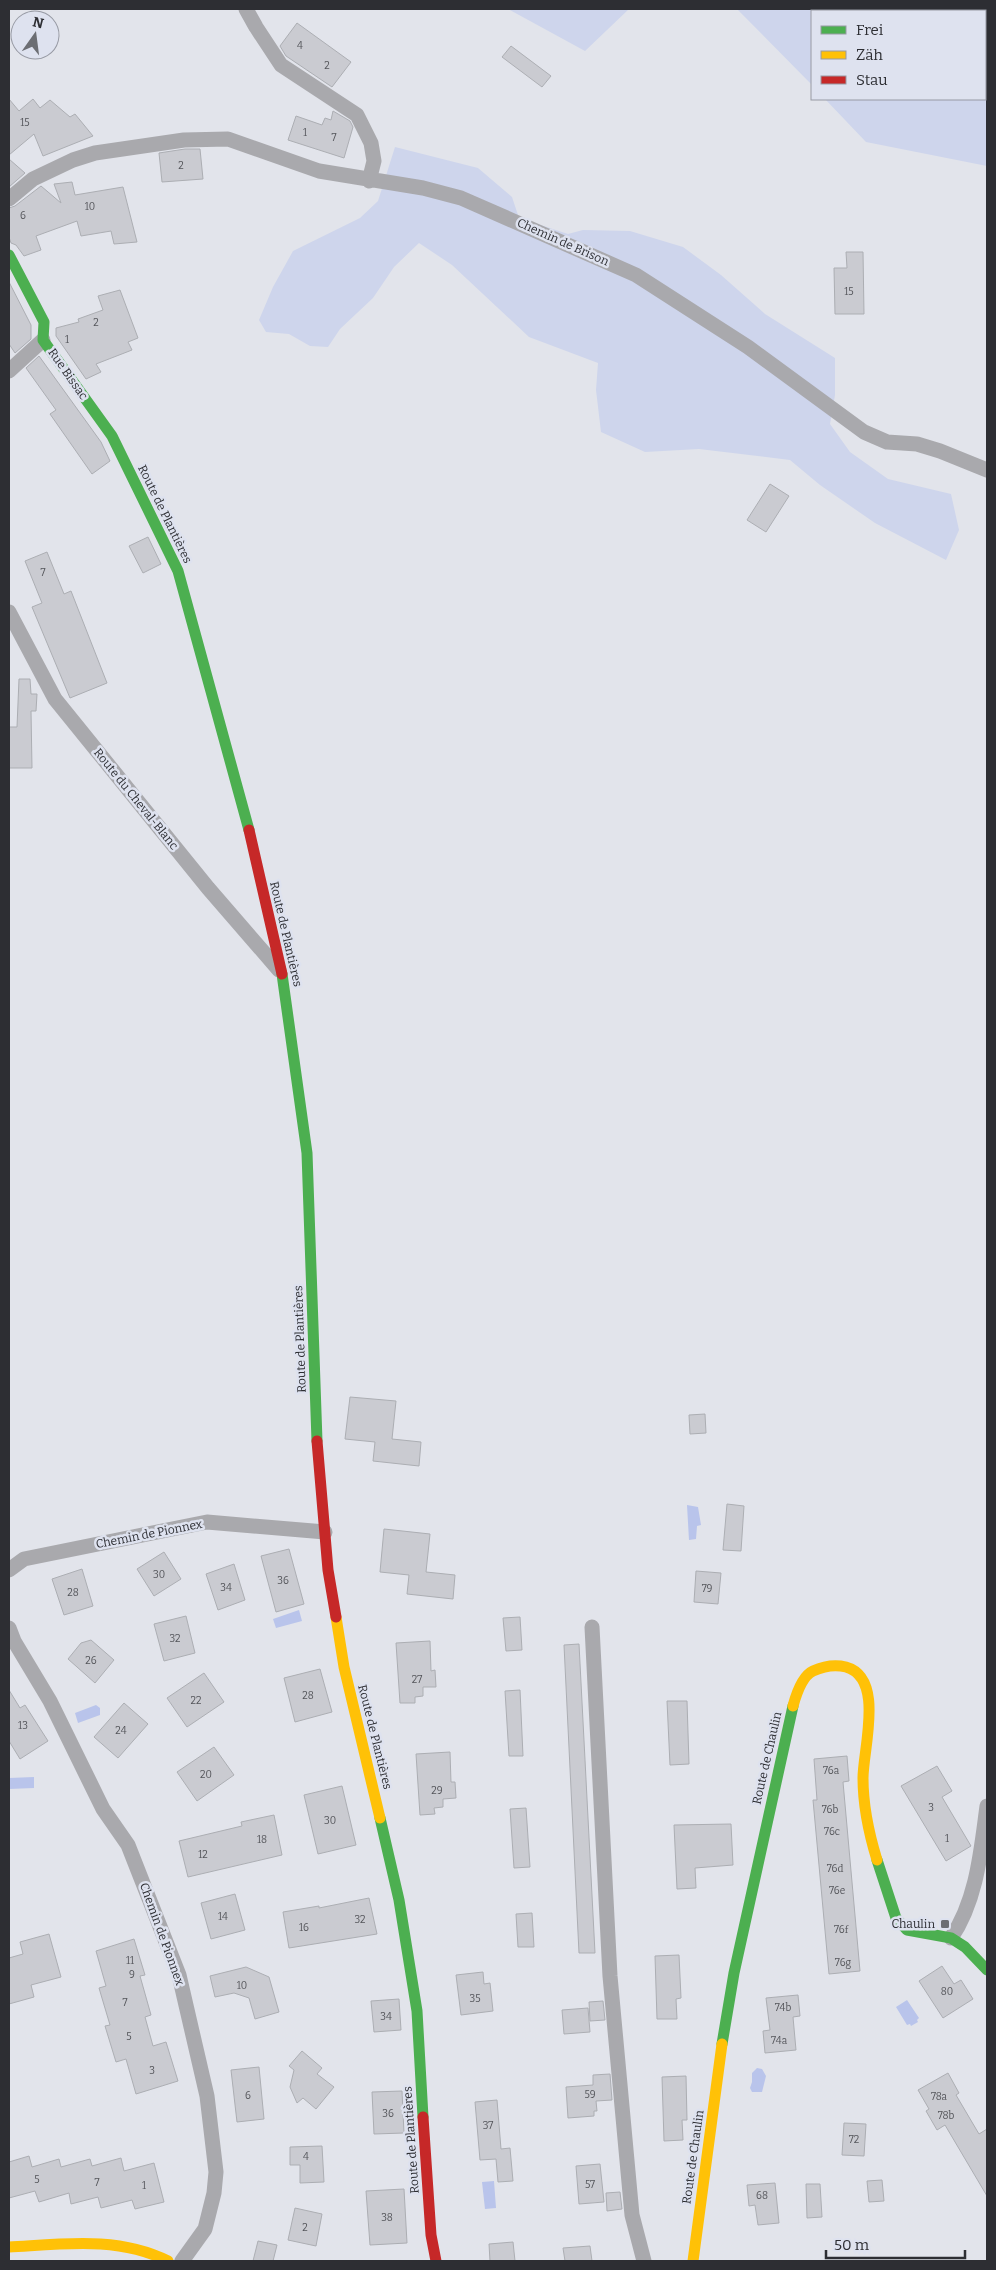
<svg xmlns="http://www.w3.org/2000/svg" width="996" height="2270" font-family="Bitter,serif">
	<rect width="100%" height="100%" fill="#e2e4eb"/>
	<path fill="#ced5ec" d="M508,9h121l-44,42z
		M737,9h250v157l-121,-24 -41,-43h160v-88h-173v74z
		M395,147l83,21 34,29 7,21 49,16 15,-4 47,1 53,16 38,28 44,39 70,44v37l-5,29 20,28 38,27 63,15 8,36 -13,30 -71,-37 -55,-38 -30,-25 -91,-11 -54,3 -44,-20 -5,-42 2,-27 -69,-26 -77,-72 -33,-22 -25,24 -21,31 -33,31 -12,18 -18,-1 -21,-12 -23,-2 -7,-12 14,-33 20,-36 67,-33 18,-17z"/>
	<path fill="#b9c4eb" d="M687,1505l11,2 3,18 -4,1 -1,13 -7,1z
		M299,1610l3,11 -26,7 -3,-9z
		M96,1705l4,3v7l-22,8 -3,-10z
		M34,1777v11l-25,1v-11z
		M907,2000l12,18 -2,2 1,2 -7,4 -1,-2 -3,1 -11,-18z
		M757,2068l5,1 4,7 -4,16h-10l-2,-4 2,-6v-9z
		M494,2181l2,27 -11,1 -3,-27z"/>
	<path fill="#cacbd1" stroke="#acaeb3" d="M297,23l54,39 -19,25 -46,-31 -6,-10z
		M511,46l40,30 -9,11 -40,-30z
		M9,99l10,12 14,-12 7,9 10,-8 20,17 5,-3 18,22 -50,20 -9,-22 -25,21z
		M333,111l17,10 3,6 -9,31 -56,-18 8,-24 26,9 3,-7 6,2z
		M185,149h15l3,30 -41,3 -3,-29z
		M9,159l16,14 -16,14z
		M72,182l3,13 48,-8 14,55 -23,2 -3,-13 -30,5 -4,-15 -41,15 5,14 -17,6 -8,-11 -5,-2 -2,-6v-29l6,-2 26,-20 20,17 -7,-19z
		M846,252h17l1,62h-29l-1,-46h13z
		M9,282l22,43v14l-16,14 -6,-9z
		M120,290l18,48 -10,4 4,8 -36,14 5,8 -15,7 -30,-43v-8l23,-6 -1,-3 25,-9 -5,-14z
		M39,356l62,86 9,19 -18,13 -42,-60 6,-4 -30,-42z
		M770,484l19,12 -23,36 -19,-12z
		M148,537l13,27 -18,9 -14,-27z
		M47,552l17,42 7,-3 36,92 -37,15 -38,-91 10,-4 -17,-42z
		M19,679h11l1,15h6l-1,17h-5l1,57h-23v-41h8z
		M350,1397l46,4 -4,38 29,3 -2,24 -46,-5 2,-19 -30,-3z
		M705,1414l1,19 -16,1 -1,-19z
		M727,1504l17,2 -3,45 -18,-1z
		M384,1529l46,5 -4,38 29,3 -2,24 -46,-5 2,-19 -29,-3z
		M289,1549l15,55 -28,8 -15,-56z
		M164,1552l17,27 -27,17 -17,-27z
		M234,1564l11,36 -27,10 -12,-36z
		M82,1569l11,37 -29,9 -12,-36z
		M696,1571l25,2 -3,31 -24,-2z
		M186,1616l9,37 -31,8 -10,-37z
		M520,1617l2,33 -16,1 -3,-33z
		M91,1640l23,20 -19,23 -27,-24 13,-16z
		M430,1641l1,30 4,-1 1,17h-13v9l-8,1v6h-15l-4,-60z
		M579,1644l16,309h-16l-15,-308z
		M320,1669l12,43 -37,10 -11,-44z
		M204,1673l20,29 -37,25 -20,-29z
		M9,1690l11,18 5,-3 23,36 -28,18 -11,-18z
		M520,1690l3,66h-14l-4,-65z
		M667,1701h20l2,63 -19,1z
		M124,1703l24,21 -30,34 -24,-21z
		M214,1747l20,28 -37,26 -20,-29z
		M450,1752l1,30h4l1,16 -13,1v8l-9,1 1,6 -15,1 -4,-61z
		M847,1756l2,25 -6,1 17,189 -31,3 -16,-174h4l-3,-41z
		M937,1766l15,25 -10,6 29,49 -25,15 -45,-75z
		M342,1786l14,59 -38,9 -14,-59z
		M526,1808l4,59 -16,1 -4,-59z
		M274,1815l8,40 -94,22 -9,-36 63,-15 -1,-4z
		M731,1824l2,41 -38,3 1,20 -19,1 -3,-64z
		M235,1894l10,36 -34,9 -10,-36z
		M369,1898l8,36 -88,14 -6,-36 36,-6v2z
		M532,1913l2,34h-16l-2,-33z
		M49,1934l12,43 -30,8 3,12 -25,7v-46l14,-4 -3,-12z
		M134,1939l11,36 -5,1 11,39 -6,2 8,29 13,-4 12,39 -42,13 -10,-35 -10,3 -11,-36 5,-1 -11,-37 7,-2 -10,-35z
		M679,1955l2,43 -5,1 1,20h-20l-2,-63z
		M942,1966l12,18 7,-4 12,19 -30,19 -24,-37z
		M246,1967l23,10 10,35 -24,7 -6,-21 -15,-5 -19,4 -5,-21z
		M483,1972l1,12 6,-1 3,28 -32,4 -5,-40z
		M798,1995l2,21 -7,1 3,33 -31,3 -2,-22 7,-1 -4,-32z
		M399,1999l2,31 -27,2 -3,-31z
		M603,2001l2,19 -15,1 -1,-19z
		M588,2008l2,24 -26,2 -2,-24z
		M302,2051l20,17 -5,6 17,13 -18,22 -13,-11 -6,5 -7,-16 4,-17 -5,-4z
		M259,2067l5,52 -27,3 -6,-52z
		M948,2073l11,20 -3,2 23,39 8,-5v67l-42,-71 -8,5 -11,-19 3,-2 -11,-19z
		M610,2074l2,26 -16,1 1,10h-3v5l-26,2 -2,-31 27,-2v-10z
		M686,2076l1,44h-5l1,20 -19,1 -2,-64z
		M402,2091l2,42 -30,1 -2,-42z
		M497,2100l4,49 9,-1 3,33 -15,1 -2,-23 -16,1 -5,-58z
		M844,2123l22,1 -2,32 -22,-1z
		M322,2146l2,36 -24,1v-18h-10v-18z
		M29,2156l3,11 27,-8 2,8 29,-8 2,7 29,-8 3,13 30,-8 10,39 -29,7 -3,-9 -31,8 -3,-11 -27,7 -2,-11 -30,9 -4,-11 -26,7v-36z
		M600,2164l4,38 -25,2 -3,-38z
		M882,2180l2,21 -15,1 -2,-21z
		M775,2183l4,40 -21,2 -3,-20 -6,1 -2,-21z
		M806,2184h14l2,33 -15,1z
		M404,2189l3,54 -37,2 -4,-54z
		M620,2192l2,17 -15,2 -1,-18z
		M295,2208l27,6 -6,32 -28,-6z
		M258,2241l19,4 -4,16h-20z
		M513,2242l2,19h-25l-1,-17z
		M590,2246l2,15h-27l-2,-13z"/>
	<g fill="none" stroke-linecap="round" stroke-linejoin="round">
		<path stroke="#a9a9ad" stroke-width="15" d="M246,9l10,18 25,38 76,50 14,28 3,18 -5,20
			M9,199l24,-20 40,-19 22,-7 89,-13 44,-1 91,32 104,17 38,10 175,77 112,72 116,85 23,10 30,2 23,7 47,19
			M9,371l34,-31
			M9,612l46,87 153,189 71,82
			M9,1570l15,-11 183,-37 118,10
			M592,1627l18,349 22,239 12,46
			M9,1628l5,13 36,60 53,108 25,36 51,130 28,121 9,76 -2,21 -9,36 -23,32
			M951,1938c26,-38 30,-88 36,-132"/>
		<path stroke="#4caf50" stroke-width="11" d="M9,255l35,67 -1,18 69,96 66,135 71,259
			M282,974l25,179 10,288
			M380,1818l19,82 18,111 6,106
			M877,1860l19,58 11,12 44,8 14,9 22,23
			M722,2044l12,-71 59,-267"/>
		<path stroke="#ffc107" stroke-width="11" d="M336,1617l8,50 36,151
			M793,1706c3,-11 9,-30 20,-35 11,-5 21,-7 33,-4 39,11 17,82 17,111 0,27 6,56 14,82
			M9,2247c54,-3 109,-11 159,14
			M693,2261l29,-217"/>
		<path stroke="#c62828" stroke-width="11" d="M249,830l33,144
			M317,1441l11,129 8,47
			M423,2117l8,118 5,26"/>
	</g>
	<rect fill="#6c6e73" stroke="#dee2ef" stroke-width="2" x="940" y="1919" width="10" height="10" rx="2.5"/>
	<g text-anchor="middle" stroke-width="5" stroke-linejoin="round" paint-order="stroke">
		<g font-size="10" fill="#54555a">
			<text x="300" y="49">4</text>
			<text x="327" y="69">2</text>
			<text x="25" y="126">15</text>
			<text x="305" y="136">1</text>
			<text x="334" y="141">7</text>
			<text x="181" y="169">2</text>
			<text x="90" y="210">10</text>
			<text x="23" y="219">6</text>
			<text x="849" y="295">15</text>
			<text x="96" y="326">2</text>
			<text x="67" y="343">1</text>
			<text x="43" y="576">7</text>
			<text x="159" y="1578">30</text>
			<text x="283" y="1584">36</text>
			<text x="226" y="1591">34</text>
			<text x="707" y="1592">79</text>
			<text x="73" y="1596">28</text>
			<text x="175" y="1642">32</text>
			<text x="91" y="1664">26</text>
			<text x="417" y="1683">27</text>
			<text x="308" y="1699">28</text>
			<text x="196" y="1704">22</text>
			<text x="23" y="1729">13</text>
			<text x="121" y="1734">24</text>
			<text x="831" y="1774">76a</text>
			<text x="206" y="1778">20</text>
			<text x="437" y="1794">29</text>
			<text x="931" y="1811">3</text>
			<text x="830" y="1813">76b</text>
			<text x="330" y="1824">30</text>
			<text x="832" y="1835">76c</text>
			<text x="947" y="1842">1</text>
			<text x="262" y="1843">18</text>
			<text x="203" y="1858">12</text>
			<text x="835" y="1872">76d</text>
			<text x="837" y="1894">76e</text>
			<text x="223" y="1920">14</text>
			<text x="360" y="1923">32</text>
			<text x="304" y="1931">16</text>
			<text x="841" y="1933">76f</text>
			<text x="130" y="1964">11</text>
			<text x="843" y="1966">76g</text>
			<text x="132" y="1978">9</text>
			<text x="242" y="1989">10</text>
			<text x="947" y="1995">80</text>
			<text x="475" y="2002">35</text>
			<text x="125" y="2006">7</text>
			<text x="783" y="2011">74b</text>
			<text x="386" y="2020">34</text>
			<text x="129" y="2040">5</text>
			<text x="779" y="2044">74a</text>
			<text x="152" y="2074">3</text>
			<text x="590" y="2098">59</text>
			<text x="248" y="2099">6</text>
			<text x="939" y="2100">78a</text>
			<text x="388" y="2117">36</text>
			<text x="946" y="2119">78b</text>
			<text x="488" y="2129">37</text>
			<text x="854" y="2143">72</text>
			<text x="306" y="2160">4</text>
			<text x="37" y="2183">5</text>
			<text x="97" y="2186">7</text>
			<text x="590" y="2188">57</text>
			<text x="144" y="2189">1</text>
			<text x="762" y="2199">68</text>
			<text x="387" y="2221">38</text>
			<text x="305" y="2231">2</text>
		</g>
		<g font-size="12" fill="#2d2e33" stroke="#dee2ef">
			<text transform="translate(563 242) rotate(24)" y="4">Chemin de Brison</text>
			<text transform="translate(68 374) rotate(55)" y="4">Rue Bissac</text>
			<text transform="translate(165 514) rotate(64)" y="4">Route de Plantières</text>
			<text transform="translate(136 799) rotate(51)" y="4">Route du Cheval-Blanc</text>
			<text transform="translate(286 934) rotate(77)" y="4">Route de Plantières</text>
			<text transform="translate(300 1339) rotate(-92)" y="4">Route de Plantières</text>
			<text transform="translate(149 1534) rotate(-11)" y="4">Chemin de Pionnex</text>
			<text transform="translate(375 1737) rotate(76)" y="4">Route de Plantières</text>
			<text transform="translate(767 1758) rotate(-77)" y="4">Route de Chaulin</text>
			<text transform="translate(162 1934) rotate(70)" y="4">Chemin de Pionnex</text>
			<text transform="translate(411 2140) rotate(-94)" y="4">Route de Plantières</text>
			<text transform="translate(693 2157) rotate(-82)" y="4">Route de Chaulin</text>
		</g>
		<g font-size="12" fill="#2d2e33" stroke="#dee2ef" text-anchor="end">
			<text x="935" y="1928">Chaulin</text>
		</g>
	</g>
	<rect width="996" height="2270" fill="none" stroke="#2d2e33" stroke-width="20"/>
	<rect x="811" y="10" width="175" height="90" fill="#dee2ef" stroke="#979aa4"/>
	<rect x="821" y="26" width="25" height="8" fill="#4caf50" stroke="#979aa4"/>
	<text x="856" y="35" font-size="15" fill="#2d2e33">Frei</text>
	<rect x="821" y="51" width="25" height="8" fill="#ffc107" stroke="#979aa4"/>
	<text x="856" y="60" font-size="15" fill="#2d2e33">Zäh</text>
	<rect x="821" y="76" width="25" height="8" fill="#c62828" stroke="#979aa4"/>
	<text x="856" y="85" font-size="15" fill="#2d2e33">Stau</text>
	<g transform="translate(35 35) rotate(14)"><circle r="24" fill="#dee2ef" stroke="#979aa4"/>
	<path d="M0-4L9 19L0 12L-9 19Z" fill="#6c6e73"/>
	<text y="-8" font-size="14" font-weight="bold" text-anchor="middle" fill="#2d2e33">N</text>
	</g>
	<path d="M826 2250v8h139v-8" fill="none" stroke="#2d2e33" stroke-width="2.5"/>
	<text x="834" y="2250" font-size="15" fill="#2d2e33" stroke="#dee2ef" stroke-width="4" paint-order="stroke">50 m</text>
</svg>
